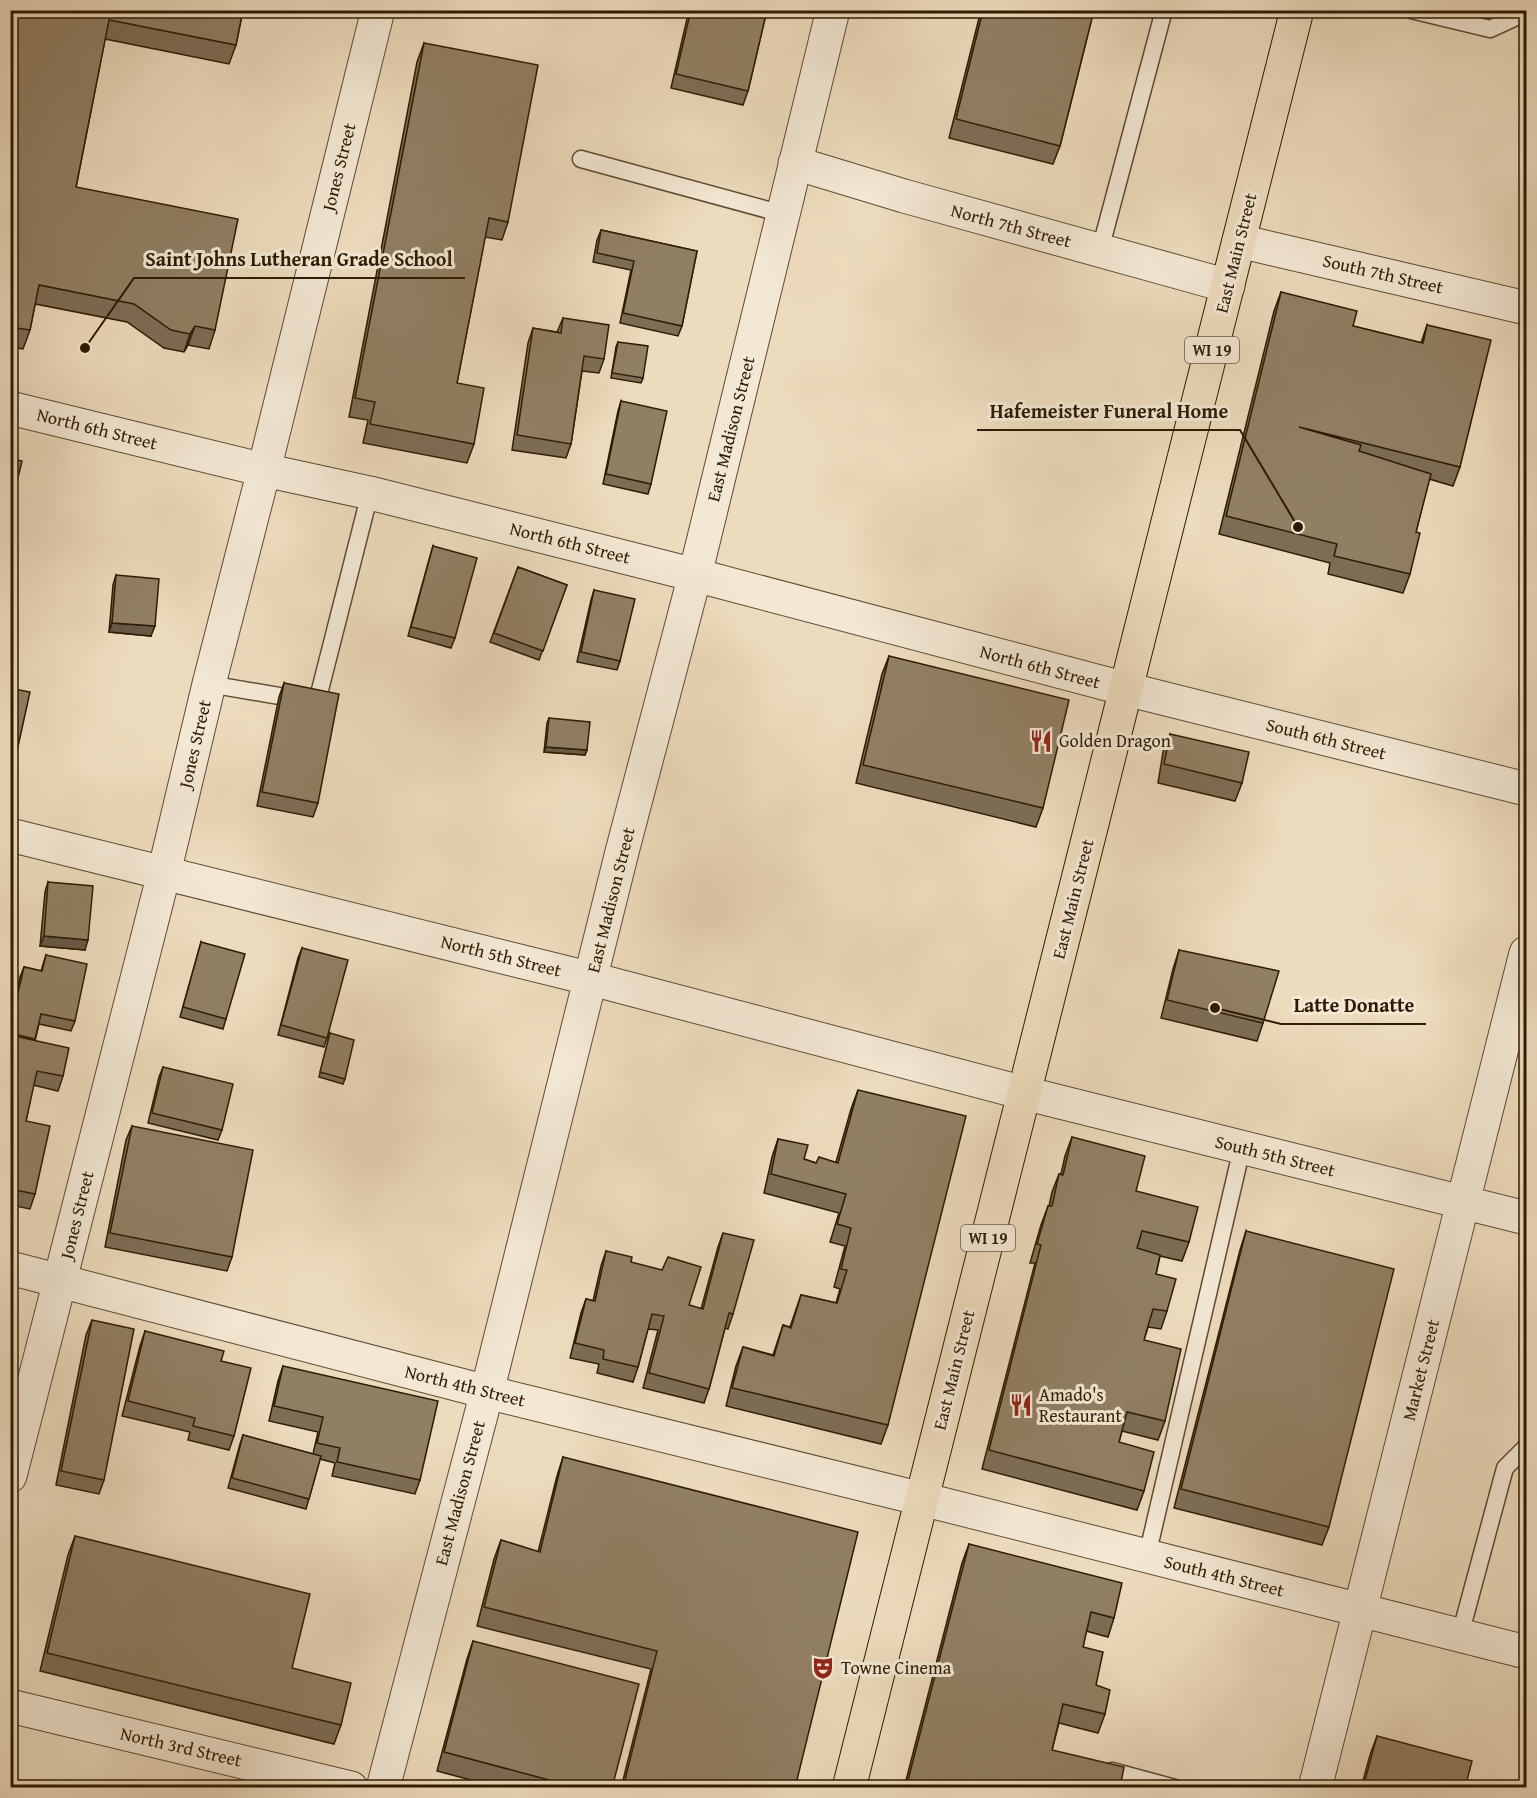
<svg xmlns="http://www.w3.org/2000/svg" width="1537" height="1798" font-family="'Gentium Book Plus',serif">
	<rect width="100%" height="100%" fill="#eddbbd"/>
	<filter id="stains"><feTurbulence type="fractalNoise" baseFrequency=".00333" numOctaves="4"/><feColorMatrix values="0 0 0 0 .2 0 0 0 0 .09 0 0 0 0 .02 0 0 0 .5 -.17"/></filter>
	<radialGradient id="worn" r=".72"><stop offset=".6" stop-color="#630" stop-opacity="0"/><stop offset="1" stop-color="#630" stop-opacity=".3"/></radialGradient>
	<g fill="none" stroke-linecap="round" stroke-linejoin="round">
		<g stroke="#5e4b32" stroke-width="19">
			<path id="service" d="M1411,10l79,19 24,-11 2,-8
				M581,159l202,55
				M1100,250l64,-240
				M209,684l105,18 6,-12 50,-197
				M1147,1556l95,-408
				M1460,1635l45,-167 21,-21
				M1112,1771l63,17"/>
		</g>
		<g stroke="#5e4b32" stroke-width="35">
			<path id="minor" d="M795,163l109,33 324,90
				M1239,241l287,67
				M10,408l254,62 106,23 325,82 431,114 400,100
				M10,835l582,144 432,114 502,125
				M10,1476l154,-603 45,-189 55,-214 114,-460
				M922,1499l604,153
				M10,1706l341,82
				M383,1788l104,-396 136,-544 72,-273 138,-565
				M1315,1788l211,-835"/>
		</g>
		<g stroke="#5e4b32" stroke-width="35">
			<path id="tertiary" d="M10,1268l477,124 435,107"/>
		</g>
		<g stroke="#2e1b03" stroke-width="35">
			<path id="primary" d="M849,1788l448,-1778"/>
		</g>
		<use href="#service" stroke="#f3e8d4" stroke-width="16"/>
		<use href="#minor" stroke="#f3e8d4" stroke-width="33"/>
		<use href="#tertiary" stroke="#f3e8d4" stroke-width="33"/>
		<use href="#primary" stroke="#eddbbd" stroke-width="33"/>
	</g>
	<path fill="#7d6d56" stroke="#2e1b03" stroke-width="1.5" d="M10,10h233l-7,35 -7,19 -124,-25 -29,148 139,143 -6,19 -21,-4 -4,7 -20,-4 -37,-26 -92,-18 -5,26 -7,19 -13,-2z
		M689,10h78l-19,81 -5,14 -72,-17z
		M981,10h113l-34,136 -7,18 -104,-26z
		M424,43l84,179 -6,18 -17,-3 -28,146 17,61 -7,19 -104,-20 5,-23 -19,-3 68,-355z
		M601,230l96,21 -15,75 -4,10 -58,-13 11,-53 -38,-8 4,-22z
		M1281,292l72,34 68,17 6,-18 33,142 -7,19 -24,-7 -13,53 -6,42 -7,19 -75,-19 2,-11 -111,-29 55,-223z
		M563,318l41,41 -5,14 -17,-2 -11,73 -5,14 -54,-8 16,-107 5,-15 24,4z
		M618,342l25,36 -2,5 -30,-5 5,-31z
		M621,401l30,83 -3,10 -45,-10 15,-73z
		M433,546l22,92 -4,10 -43,-12 22,-80z
		M518,567l49,18 -28,75 -49,-18z
		M116,575l35,61 -42,-4 4,-47z
		M594,590l26,71 -3,9 -40,-8 14,-62z
		M889,656l154,152 -7,19 -180,-44 26,-109z
		M284,683l34,120 -5,14 -56,-11 22,-109z
		M10,688l7,63 -4,10 -3,-1z
		M549,718l38,32 -2,5 -41,-3 3,-29z
		M1170,734l72,49 -7,18 -77,-18 5,-31z
		M48,882l37,68 -45,-4 5,-54z
		M201,942l25,77 -3,10 -43,-12z
		M302,948l25,90 -3,9 -46,-12 20,-77z
		M1179,950l84,73 -6,18 -96,-23 12,-49z
		M46,955l29,66 -4,10 -32,-7 -4,17 28,35 -5,15 -25,-6 -7,36 9,73 -5,15 -20,-4v-196l3,1 7,-33 4,-10 17,4z
		M330,1033l15,46 -2,5 -24,-7z
		M163,1067l59,63 -4,10 -70,-17 11,-46z
		M858,1090l30,335 -7,19 -155,-38 10,-40 7,-19 30,8 10,-30 7,2 11,-32 35,8 4,-14 -6,-2 11,-41 -15,-4 9,-29 -75,-20 8,-36 6,-18 26,20 12,4 20,-1 15,-53z
		M132,1126l100,131 -5,14 -122,-24 21,-107z
		M1072,1137l64,54 53,51 -7,19 -22,-5 -4,18 11,37 -6,18 -13,-2 -4,13 21,81 -7,19 -36,-9 -3,11 25,49 -7,19 -155,-41 53,-206h-5l11,-38 7,-19h1l3,-14 7,-18h2l4,-18z
		M1246,1231l83,296 -7,18 -148,-37 66,-258z
		M723,1233l10,81 -5,15 -3,-1 -16,61 -5,14 -61,-15 15,-58 -10,-1 -10,38 -5,15 -36,-9 2,-9 -29,-6 11,-45 5,-14 7,2 8,-35 5,-15 25,11 58,43 12,4 17,-62z
		M92,1320l12,160 -5,14 -43,-9 30,-150z
		M145,1331l76,30 13,75 -5,14 -41,-10 2,-8 -68,-16 18,-70z
		M283,1366l137,114 -5,14 -83,-18 3,-13 -15,-4 -14,50 -78,-21 12,-44 3,-9 70,19 5,-22 -49,-11 9,-40z
		M563,1457l232,331h-174l30,-119 -174,-43 17,-67 7,-19 37,12 19,-76z
		M75,1536l217,132 49,57 -7,19 -294,-73 28,-116z
		M969,1544l145,74 -6,19 -22,-6 -3,16 22,67 -7,19 -39,-10 -7,27 68,38h-216l58,-225z
		M473,1641l139,147h-111l-64,-17 30,-112z
		M1377,1736l88,52h-104l9,-33z"/>
	<path fill="#665946" stroke="#2e1b03" stroke-width="1.5" d="M195,326l-7,19 -4,7 6,-18z
		M112,623l43,3 -4,10 -42,-4z
		M546,747l41,3 -2,5 -41,-3z
		M44,936l44,4 -3,10 -45,-4z"/>
	<path fill="#917f64" stroke="#2e1b03" stroke-width="1.5" d="M10,10h233l-7,35 -127,-25 -33,167 162,32 -23,111 -20,-4 -5,8 -19,-4 -37,-26 -95,-19 -9,45 -20,-3z
		M691,10h76l-19,81 -72,-17z
		M983,10h111l-34,136 -104,-27z
		M424,43l114,22 -30,157 -19,-4 -32,165 27,5 -10,56 -104,-20 5,-22 -20,-4z
		M601,230l96,21 -15,75 -59,-13 11,-52 -37,-8z
		M1281,292l76,19 -4,15 70,17 4,-18 64,15 -31,127 -161,-40 62,18 -2,6 72,23 -15,58 4,1 -10,41 -76,-18 3,-12 -111,-28z
		M563,318l46,7 -5,34 -20,-3 -13,88 -54,-9 16,-107 28,5z
		M618,342l30,4 -5,32 -31,-5z
		M621,401l46,10 -16,73 -45,-10z
		M10,458l12,3 -12,50z
		M433,546l44,12 -22,80 -44,-11z
		M518,567l49,18 -24,66 -49,-18z
		M116,575l43,4 -4,47 -43,-3z
		M594,590l41,9 -15,62 -39,-9z
		M889,656l180,44 -26,108 -180,-43z
		M284,683l55,11 -21,109 -56,-11z
		M10,688l20,4 -13,59 -7,-1z
		M549,718l41,4 -3,28 -41,-3z
		M1170,734l79,18 -7,31 -78,-19z
		M48,882l45,4 -5,54 -44,-4z
		M201,942l44,12 -19,65 -43,-12z
		M302,948l46,12 -21,78 -46,-13z
		M1179,950l100,21 -16,52 -96,-23z
		M46,955l41,9 -12,57 -34,-7 -6,25 -25,-6v-24l4,1 10,-43 18,4z
		M330,1033l24,7 -9,39 -25,-7z
		M10,1035l59,13 -6,28 -26,-5 -11,50 24,5 -15,68 -25,-5z
		M163,1067l70,17 -11,46 -70,-17z
		M858,1090l108,26 -78,309 -156,-37 11,-41 31,9 9,-31 8,3 10,-33 36,8 10,-33 -6,-1 10,-41 -14,-4 9,-30 -75,-20 7,-35 30,6 -4,14 12,4 3,-6 19,6z
		M132,1126l121,24 -21,107 -122,-24z
		M1072,1137l73,19 -9,35 62,16 -9,35 -47,-11 -5,17 23,7 -4,19 20,5 -9,32 -14,-2 -9,31 37,9 -16,72 -38,-9 -8,30 35,10 -10,39 -155,-41 52,-205 -4,-1 11,-38h4l7,-32 4,1z
		M1246,1231l148,38 -65,258 -148,-38z
		M723,1233l31,7 -21,74 -4,-1 -20,76 -60,-16 15,-57 -12,-2 -14,53 -35,-8 1,-9 -29,-7 11,-44 9,2 11,-50 26,6 -1,5 31,8 6,-13 33,10 -12,38 14,4z
		M92,1320l42,9 -30,151 -43,-9z
		M145,1331l79,20 -3,10 30,7 -17,68 -41,-10 2,-8 -67,-17z
		M283,1366l155,35 -18,79 -83,-18 3,-14 -23,-5 6,-26 -49,-11z
		M243,1435l78,21 -12,43 -77,-21z
		M563,1457l295,75 -63,256h-172l34,-137 -173,-44 17,-67 39,12z
		M75,1536l235,58 -18,74 59,15 -10,42 -294,-72z
		M969,1544l153,39 -8,35 -23,-6 -8,35 20,5 -7,33 14,5 -5,24 -42,-10 -11,46 72,17 -4,21h-214z
		M473,1641l166,43 -27,104h-33l-135,-36z
		M1377,1736l95,25 -7,27h-102z"/>
	<defs>
		<g id="restaurant-bare" transform="scale(1.8)"><path d="M-5-6h1v4h1v-4h1v4h1v-4h1v5L-1.5 .5V6h-2V.5L-5-1ZM5-6V6H3V1.5H1.5Q1.5-4 5-6Z" fill="#8f2418" stroke="#f3e8d4" stroke-width="2.5" paint-order="stroke"/></g>
		<g id="theatre-bare" transform="scale(1.8)"><path d="M-5-5.5Q0-4 5-5.5V0Q5 5 0 6Q-5 5-5 0ZM-3.3-2.5H-1v1.5H-3.3ZM1-2.5H3.3v1.5H1ZM-2.8 1Q0 5.5 2.8 1Z" fill="#8f2418" stroke="#f3e8d4" stroke-width="2.5" paint-order="stroke"/></g>
	</defs>
	<g fill-rule="evenodd">
		<use href="#restaurant-bare" x="1041" y="741"/>
		<use href="#restaurant-bare" x="1021" y="1405"/>
		<use href="#theatre-bare" x="823" y="1668"/>
	</g>
	<g text-anchor="middle" stroke-width="6" stroke-linejoin="round" paint-order="stroke">
		<g fill="#f3e8d4" stroke="#695842" stroke-width="1.5">
			<rect x="1185" y="337" width="54" height="26" rx="4.5"/>
			<rect x="961" y="1225" width="54" height="26" rx="4.5"/>
		</g>
		<g font-size="16" font-weight="bold" fill="#2e1b03">
			<text x="1212" y="356">WI 19</text>
			<text x="988" y="1244">WI 19</text>
		</g>
		<g font-size="18" fill="#2e1b03" stroke="#f3e8d4">
			<text transform="translate(339 167) rotate(-76)" y="6">Jones Street</text>
			<text transform="translate(1011 226) rotate(15)" y="6">North 7th Street</text>
			<text transform="translate(1236 253) rotate(-76)" y="6">East Main Street</text>
			<text transform="translate(1383 274) rotate(13)" y="6">South 7th Street</text>
			<text transform="translate(97 429) rotate(14)" y="6">North 6th Street</text>
			<text transform="translate(731 429) rotate(-76)" y="6">East Madison Street</text>
			<text transform="translate(570 543) rotate(14)" y="6">North 6th Street</text>
			<text transform="translate(1040 667) rotate(15)" y="6">North 6th Street</text>
			<text transform="translate(1326 739) rotate(14)" y="6">South 6th Street</text>
			<text transform="translate(195 744) rotate(-77)" y="6">Jones Street</text>
			<text transform="translate(1073 899) rotate(-76)" y="6">East Main Street</text>
			<text transform="translate(611 900) rotate(-76)" y="6">East Madison Street</text>
			<text transform="translate(501 956) rotate(14)" y="6">North 5th Street</text>
			<text transform="translate(1275 1156) rotate(14)" y="6">South 5th Street</text>
			<text transform="translate(77 1215) rotate(-76)" y="6">Jones Street</text>
			<text transform="translate(954 1370) rotate(-76)" y="6">East Main Street</text>
			<text transform="translate(1421 1370) rotate(-76)" y="6">Market Street</text>
			<text transform="translate(465 1386) rotate(14)" y="6">North 4th Street</text>
			<text transform="translate(460 1493) rotate(-75)" y="6">East Madison Street</text>
			<text transform="translate(1224 1576) rotate(14)" y="6">South 4th Street</text>
			<text transform="translate(181 1747) rotate(13)" y="6">North 3rd Street</text>
		</g>
		<g font-size="18" fill="#2e1b03" stroke="#f3e8d4" text-anchor="start">
			<text x="1059" y="747">Golden Dragon</text>
			<text x="1039" y="1401">Amado's<tspan x="1039" dy="21">Restaurant</tspan></text>
			<text x="841" y="1674">Towne Cinema</text>
		</g>
	</g>
	<path fill="none" stroke="#2e1b03" stroke-width="2" d="M85 348L134 278H465M1298 527L1240 430H977M1215 1008L1281 1024H1426"/>
	<g fill="#2e1b03" stroke="#f3e8d4" stroke-width="2">
		<circle cx="85" cy="348" r="6"/>
		<circle cx="1298" cy="527" r="6"/>
		<circle cx="1215" cy="1008" r="6"/>
	</g>
	<g font-size="20" text-anchor="middle" font-weight="bold" fill="#2e1b03" stroke="#f3e8d4" stroke-width="6" stroke-linejoin="round" paint-order="stroke">
		<text x="299" y="266">Saint Johns Lutheran Grade School</text>
		<text x="1109" y="418">Hafemeister Funeral Home</text>
		<text x="1354" y="1012">Latte Donatte</text>
	</g>
	<rect width="1537" height="1798" fill="none" stroke="#eddbbd" stroke-width="36"/>
	<rect x="12" y="12" width="1513" height="1774" fill="none" stroke="#2e1b03" stroke-width="3"/>
	<rect x="18" y="18" width="1501" height="1762" fill="none" stroke="#2e1b03" stroke-width="1.5"/>
	<rect width="100%" height="100%" filter="url(#stains)"/>
	<rect width="100%" height="100%" fill="url(#worn)"/>
</svg>
